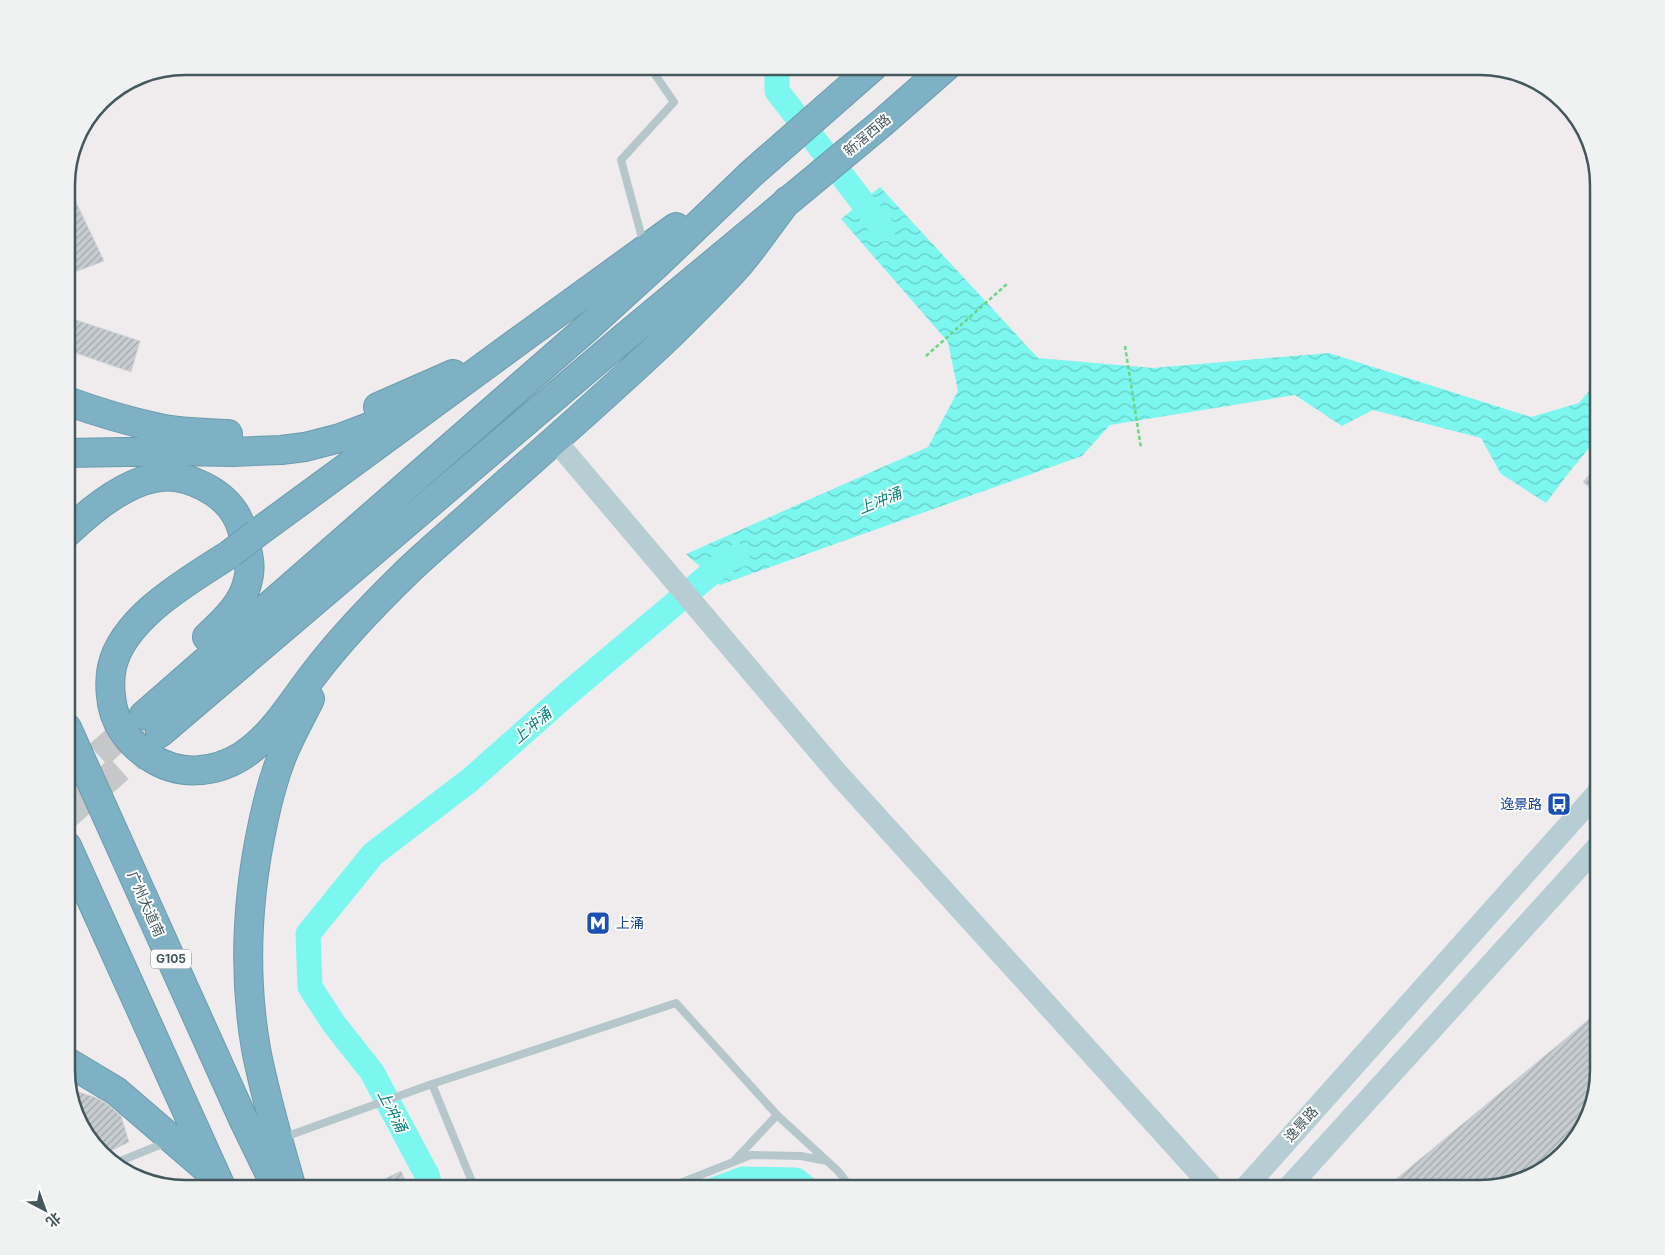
<svg xmlns="http://www.w3.org/2000/svg" width="1665" height="1255" font-family="Inter,'Noto Sans SC',sans-serif">
	<defs>
		<pattern id="water-waves" width="16" height="10" patternUnits="userSpaceOnUse" patternTransform="scale(1.25)"><rect width="16" height="10" fill="#7cf7f0"/><path d="M0 5q4-4 8 0t8 0" fill="none" stroke="#67cbc6"/></pattern>
		<pattern id="building-hatch" width="6" height="6" patternUnits="userSpaceOnUse" patternTransform="scale(1.25)"><rect width="6" height="6" fill="#c6ccd0"/><path d="M-1 1l2-2M0 6l6-6M5 7l2-2" fill="none" stroke="#a2a8ac"/></pattern>
	</defs>
	<rect width="100%" height="100%" fill="#f0eced"/>
	<path fill="url(#water-waves)" d="M880,187l158,171 115,10 176,-15 202,64 48,-14 20,-24v57l-32,39 -21,28 -45,-29 -20,-36 -108,-28 -31,16 -47,-31 -185,30 -28,31 -362,129 -34,-31 242,-107 30,-56 -10,-49 -107,-123z"/>
	<g fill="none" stroke-linecap="round" stroke-linejoin="round">
		<path stroke="#7cf7f0" stroke-width="25" d="M777,66v25l106,138
			M431,1189l-4,-14 -55,-103 -38,-48 -24,-37 -2,-53 65,-80 97,-74 96,-85 162,-136 9,-3
			M716,1189l27,-10 53,1 11,9"/>
	</g>
	<path fill="url(#building-hatch)" stroke="#d0d5d9" d="M67,183l37,78 -37,14z
		M67,317l73,24 -9,31 -64,-22z
		M1599,463v32l-16,-13z
		M1599,1011v59l-7,38 -18,34 -42,35 -52,12h-96z
		M70,1089l27,9 10,6 14,12 8,26 -25,12 -25,-32z
		M401,1171l8,18h-45z"/>
	<g fill="none" stroke-linecap="round" stroke-linejoin="round">
		<path stroke="#c5c7c9" stroke-width="28" stroke-dasharray="28 14" stroke-linecap="butt" d="M67,783l74,-66
			M67,815l90,-80"/>
		<g stroke="#699cae" stroke-width="30">
			<path id="highway" d="M67,401c30,11 61,20 92,27 22,5 47,5 69,6
				M378,407l75,-33
				M67,453l114,-2 51,1 49,-2 24,-3 35,-9 55,-21 10,-6
				M67,533c23,-22 59,-52 93,-56 28,-3 64,15 77,40 5,9 7,19 9,29 3,10 5,23 2,34 -5,24 -24,41 -41,57
				M257,533l270,-198 149,-108
				M230,554c-40,26 -107,63 -118,113 -2,9 -2,20 -1,29 2,26 17,47 39,61 28,19 63,17 92,-1 31,-20 50,-54 72,-82 28,-37 60,-70 93,-102 23,-22 46,-41 69,-62 65,-58 130,-114 193,-174 22,-22 44,-43 65,-66 19,-21 35,-46 53,-69
				M144,715l443,-387 68,-62 96,-92 123,-108
				M67,728l177,393 33,68
				M160,733l466,-397 256,-213 65,-57
				M67,846l155,343
				M66,1061l50,30 93,80
				M292,1189c-13,-46 -27,-93 -36,-140 -13,-75 -9,-152 7,-226 5,-24 11,-47 20,-69 8,-19 18,-37 27,-55"/>
		</g>
		<path stroke="#68d683" stroke-width="2.5" stroke-dasharray="4 2.5" stroke-linecap="butt" d="M1125,346l16,102
			M926,356l81,-72"/>
		<path stroke="#b6c7cc" stroke-width="8" d="M644,245l-23,-85 53,-58 -25,-36
			M432,1084l43,105
			M282,1138l150,-54 244,-81 101,112 61,56 14,18
			M734,1161l43,-46
			M113,1164l54,-22
			M665,1189l86,-34 50,1 26,5"/>
		<path stroke="#b7cdd4" stroke-width="22" d="M555,440l284,335 375,414
			M1244,1189l355,-398
			M1287,1189l312,-344"/>
		<use href="#highway" stroke="#7eb1c3" stroke-width="28"/>
		<g stroke="#699cae" stroke-width="30" stroke-linecap="butt">
			<path id="highway-bridge" d="M230,554l27,-21"/>
		</g>
		<use href="#highway-bridge" stroke="#7eb1c3" stroke-width="28"/>
	</g>
	<defs>
		<g id="bus-square" transform="scale(1.25)"><rect x="-9" y="-9" width="18" height="18" rx="4" fill="#1a4fb4" stroke="#fff"/><path d="M-5-6H5V4H4V6H2V4H-2V6H-4V4H-5ZM-3.5-4V0h7V-4ZM-3.5 1.2v1.5H-2V1.2ZM2 1.2v1.5H3.5V1.2Z" fill="#fff"/></g>
		<g id="metro-square" transform="scale(1.25)"><rect x="-9" y="-9" width="18" height="18" rx="4" fill="#1a4fb4" stroke="#fff"/><path d="M-5.5 5V-5H-3L0 0L3-5H5.5V5H3V-.5L0 4L-3-.5V5Z" fill="#fff"/></g>
	</defs>
	<g fill-rule="evenodd">
		<use href="#bus-square" x="1559" y="804"/>
		<use href="#metro-square" x="598" y="923"/>
	</g>
	<g text-anchor="middle" stroke-width="4" stroke-linejoin="round" paint-order="stroke">
		<rect fill="#fff" stroke="#7b898d" stroke-width="1" x="151" y="949.5" width="40" height="19" rx="4"/>
		<g font-size="12" font-weight="bold" fill="#43575c">
			<text x="171" y="963">G105</text>
		</g>
		<g font-size="14" fill="#43575c" stroke="#fff">
			<text transform="translate(867 135) rotate(-40)" y="5">新滘西路</text>
			<text transform="translate(146 904) rotate(66)" y="5">广州大道南</text>
			<text transform="translate(1301 1124) rotate(-48)" y="5">逸景路</text>
		</g>
		<g font-size="14" fill="#164399" stroke="#fff" text-anchor="end">
			<text x="1542" y="809">逸景路</text>
			<text x="616" y="928" text-anchor="start">上涌</text>
		</g>
		<g font-size="15" font-style="italic" fill="#05827b" stroke="#fff">
			<text transform="translate(880 501) rotate(-22)" y="5">上冲涌</text>
			<text transform="translate(532 726) rotate(-40)" y="5">上冲涌</text>
			<text transform="translate(392 1111) rotate(63)" y="5">上冲涌</text>
		</g>
	</g>
	<path d="M0 0H1665V1255H0ZM185 75H1480A110 110 0 0 1 1590 185V1070A110 110 0 0 1 1480 1180H185A110 110 0 0 1 75 1070V185A110 110 0 0 1 185 75Z" fill="#f0f2f2" fill-rule="evenodd"/>
	<path fill="none" stroke="#43575c" stroke-width="2.5" d="M185 75H1480A110 110 0 0 1 1590 185V1070A110 110 0 0 1 1480 1180H185A110 110 0 0 1 75 1070V185A110 110 0 0 1 185 75Z"/>
	<g transform="translate(45 1210) rotate(139)" stroke="#ffffff" stroke-width="4" paint-order="stroke">
	<path d="M0-4L9 19L0 12L-9 19Z" fill="#43575c"/>
	<text y="-8" font-size="14" font-weight="bold" text-anchor="middle" fill="#43575c">北</text>
	</g>
</svg>
